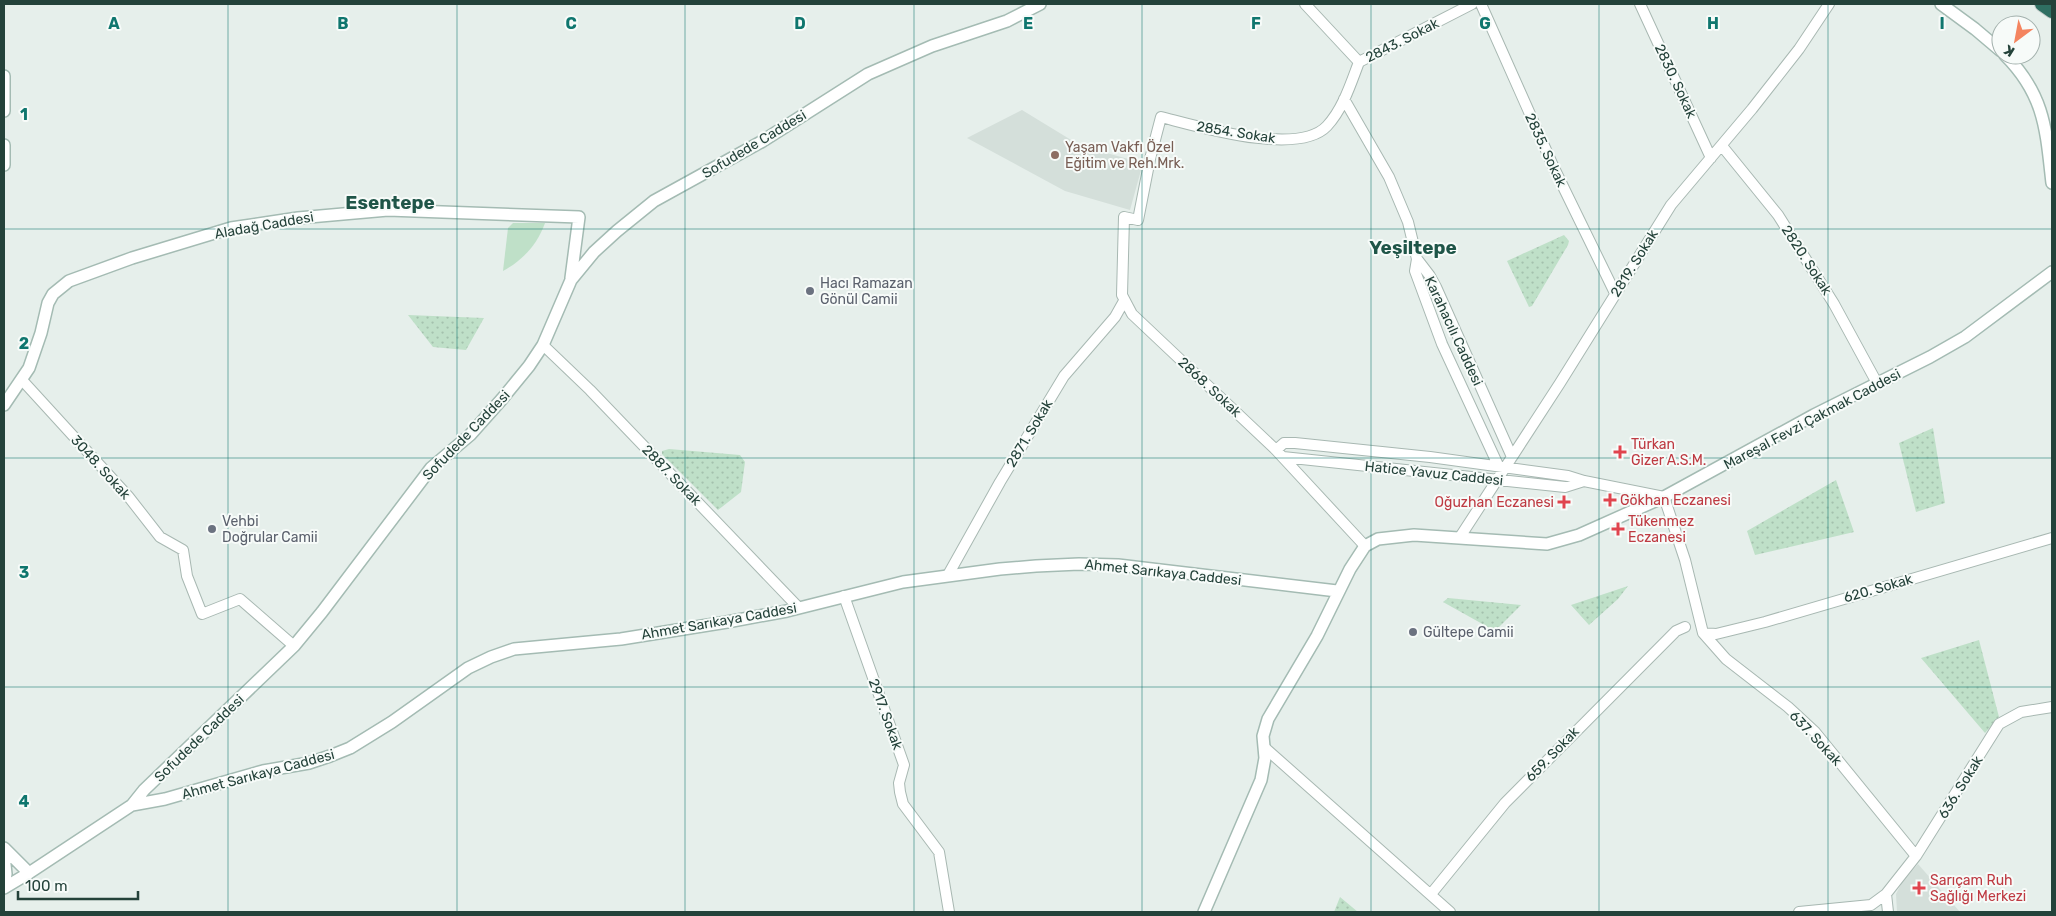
<svg xmlns="http://www.w3.org/2000/svg" width="2056" height="916" font-family="Rubik,sans-serif">
	<defs>
		<pattern id="park-dots" width="8" height="8" patternUnits="userSpaceOnUse" patternTransform="scale(1.25)"><rect width="8" height="8" fill="#bfe0c8"/><path d="M2 2h.1M6 6h.1" fill="none" stroke="#a4c1ad" stroke-width="1.8" stroke-linecap="round"/></pattern>
	</defs>
	<rect width="100%" height="100%" fill="#e6efeb"/>
	<path fill="#d4dfda" d="M1022,110l59,36 62,17 -13,47 -65,-19 -98,-53z
		M1918,864l42,48h-63l-1,-18 6,-12z"/>
	<path fill="#bfe0c8" d="M513,223h32c-8,22 -22,37 -42,48l5,-43z"/>
	<path fill="url(#park-dots)" d="M1564,235l5,6 -1,4 -36,61 -3,1 -22,-46z
		M408,315l76,3 -18,32 -33,-3z
		M1933,428l12,75 -29,9 -17,-69z
		M669,449l71,6 5,7 -4,30 -23,18 -56,-56v-3z
		M1836,480l18,52 -99,23 -8,-24z
		M1628,586l-10,13 -29,26 -18,-20z
		M1448,598l73,7 -26,26 -52,-29z
		M1979,640l20,77 -14,16 -64,-75z
		M1340,897l18,15h-24z"/>
	<g fill="none" stroke-linecap="round" stroke-linejoin="round">
		<g stroke="#a8b8b2" stroke-width="12">
			<path id="tertiary" d="M1305,4l54,58
				M1481,4l73,164 61,125
				M1640,4l71,154
				M1359,62c-8,21 -16,47 -32,64 -29,31 -130,0 -166,-9l-11,42 -12,61 -14,-3 -2,78 10,19 144,136 89,96
				M1359,62l113,-58
				M1344,99l45,78 19,45 9,37 13,17 6,11 76,170
				M1722,146l56,69 56,89 43,79
				M1417,259l-2,12 27,73 56,121
				M543,345l47,45 209,218
				M22,380l106,116 32,41 23,13 4,26 15,38 38,-15 54,47
				M1276,450l8,-7h11l135,14 138,19 16,5 80,16 21,63 18,73 23,26 62,48 27,25 101,124
				M1283,457l282,30 19,-6
				M1460,537l100,-154 111,-178 81,-96 47,-60 30,-45
				M948,575l52,-93 64,-106 51,-59 9,-16
				M844,596l60,169 -5,18 1,9 3,12 36,48 10,60
				M1703,633l13,1 49,-12 287,-84
				M1264,747l186,165
				M1431,894l74,-91 171,-172 9,-4
				M1886,894l2,18
				M1799,912l72,-7 15,-11 30,-38 83,-132 22,-12 31,-5"/>
		</g>
		<g stroke="#a4bbb3" stroke-width="14">
			<path id="secondary" d="M1941,4l34,25 26,22
				M2005,55c40,40 41,75 47,128
				M4,76v35
				M4,145v20
				M4,405l25,-37 12,-35 7,-30 5,-9 16,-13 63,-23 99,-30 67,-10 90,-8 191,7 -8,61
				M132,805l33,-6 98,-28 46,-8 21,-7 20,-8 42,-26 76,-54 23,-11 23,-8 107,-10 106,-17 60,-11 116,-29 97,-13 36,-3 43,-2 39,1 219,26
				M4,848l25,25
				M4,855l2,19 -2,9
				M4,888l25,-15 103,-68 12,-15 150,-144 28,-34 109,-144 39,-33 32,-36 27,-33 14,-21 28,-65 23,-28 23,-21 37,-30 107,-59 107,-68 64,-28 75,-25 33,-17
				M1204,912l57,-132 4,-22 -2,-22 5,-17 49,-83 33,-67 15,-23 13,-7 36,-4 133,9 32,-9 85,-38 150,-82 116,-58 35,-20 87,-65"/>
		</g>
		<g stroke="#c2cac8" stroke-width="16">
			<path id="motorway" d="M2042,4l10,7"/>
		</g>
		<use href="#tertiary" stroke="#fff" stroke-width="10"/>
		<use href="#secondary" stroke="#fff" stroke-width="11"/>
		<use href="#motorway" stroke="#2f6f62" stroke-width="14"/>
	</g>
	<path fill="none" stroke="#0f766e" stroke-width="1" stroke-opacity="0.55" d="M228,4v908M457,4v908M685,4v908M914,4v908M1142,4v908M1371,4v908M1599,4v908M1828,4v908M4,229h2048M4,458h2048M4,687h2048"/>
	<circle fill="#8d6e63" stroke="#f7fbf9" stroke-width="2" cx="1055" cy="155" r="5"/>
	<g fill="#6b7280" stroke="#f7fbf9" stroke-width="2">
		<circle cx="810" cy="291" r="5"/>
		<circle cx="212" cy="529" r="5"/>
		<circle cx="1413" cy="632" r="5"/>
	</g>
	<g fill="#e0444e" stroke="#f7fbf9" stroke-width="2">
		<path d="M1617.5 444.5h5v5h5v5h-5v5h-5v-5h-5v-5h5z"/>
		<path d="M1607.5 492.5h5v5h5v5h-5v5h-5v-5h-5v-5h5z"/>
		<path d="M1561.5 494.5h5v5h5v5h-5v5h-5v-5h-5v-5h5z"/>
		<path d="M1615.5 521.5h5v5h5v5h-5v5h-5v-5h-5v-5h5z"/>
		<path d="M1916.5 880.5h5v5h5v5h-5v5h-5v-5h-5v-5h5z"/>
	</g>
	<g text-anchor="middle" stroke-width="4" stroke-linejoin="round" paint-order="stroke">
		<g font-size="14" fill="#24423a" stroke="#f7fbf9">
			<text transform="translate(1402 40) rotate(-27)" y="5">2843. Sokak</text>
			<text transform="translate(1676 81) rotate(65)" y="5">2830. Sokak</text>
			<text transform="translate(1236 132) rotate(9)" y="5">2854. Sokak</text>
			<text transform="translate(754 144) rotate(-31)" y="5">Sofudede Caddesi</text>
			<text transform="translate(1546 150) rotate(65)" y="5">2835. Sokak</text>
			<text transform="translate(264 225) rotate(-10)" y="5">Aladağ Caddesi</text>
			<text transform="translate(1807 260) rotate(57)" y="5">2820. Sokak</text>
			<text transform="translate(1634 263) rotate(-58)" y="5">2819. Sokak</text>
			<text transform="translate(1454 331) rotate(65)" y="5">Karahacılı Caddesi</text>
			<text transform="translate(1210 387) rotate(43)" y="5">2868. Sokak</text>
			<text transform="translate(1812 419) rotate(-28)" y="5">Mareşal Fevzi Çakmak Caddesi</text>
			<text transform="translate(1029 433) rotate(-59)" y="5">2871. Sokak</text>
			<text transform="translate(466 435) rotate(-46)" y="5">Sofudede Caddesi</text>
			<text transform="translate(101 467) rotate(48)" y="5">3048. Sokak</text>
			<text transform="translate(1434 473) rotate(6)" y="5">Hatice Yavuz Caddesi</text>
			<text transform="translate(672 475) rotate(46)" y="5">2887. Sokak</text>
			<text transform="translate(1163 572) rotate(6)" y="5">Ahmet Sarıkaya Caddesi</text>
			<text transform="translate(1878 588) rotate(-16)" y="5">620. Sokak</text>
			<text transform="translate(719 621) rotate(-10)" y="5">Ahmet Sarıkaya Caddesi</text>
			<text transform="translate(886 714) rotate(70)" y="5">2917. Sokak</text>
			<text transform="translate(199 738) rotate(-44)" y="5">Sofudede Caddesi</text>
			<text transform="translate(1816 738) rotate(47)" y="5">637. Sokak</text>
			<text transform="translate(1552 754) rotate(-46)" y="5">659. Sokak</text>
			<text transform="translate(258 774) rotate(-15)" y="5">Ahmet Sarıkaya Caddesi</text>
			<text transform="translate(1960 787) rotate(-58)" y="5">636. Sokak</text>
		</g>
		<g font-size="14" fill="#785e54" stroke="#f7fbf9" text-anchor="start">
			<text x="1065" y="152">Yaşam Vakfı Özel<tspan x="1065" dy="16">Eğitim ve Reh.Mrk.</tspan></text>
		</g>
		<g font-size="14" fill="#5b616d" stroke="#f7fbf9" text-anchor="start">
			<text x="820" y="288">Hacı Ramazan<tspan x="820" dy="16">Gönül Camii</tspan></text>
			<text x="222" y="526">Vehbi<tspan x="222" dy="16">Doğrular Camii</tspan></text>
			<text x="1423" y="637">Gültepe Camii</text>
		</g>
		<g font-size="14" fill="#be3a42" stroke="#f7fbf9" text-anchor="start">
			<text x="1631" y="449">Türkan<tspan x="1631" dy="16">Gizer A.S.M.</tspan></text>
			<text x="1620" y="505">Gökhan Eczanesi</text>
			<text x="1554" y="507" text-anchor="end">Oğuzhan Eczanesi</text>
			<text x="1628" y="526">Tükenmez<tspan x="1628" dy="16">Eczanesi</tspan></text>
			<text x="1930" y="885">Sarıçam Ruh<tspan x="1930" dy="16">Sağlığı Merkezi</tspan></text>
		</g>
		<g font-size="19" font-weight="bold" fill="#1f5548" stroke="#f7fbf9">
			<text x="390" y="209">Esentepe</text>
			<text x="1413" y="254">Yeşiltepe</text>
		</g>
	</g>
	<g font-size="16" text-anchor="middle" font-weight="bold" fill="#0f766e" stroke="#f7fbf9" stroke-width="4" stroke-linejoin="round" paint-order="stroke">
		<text x="114" y="29">A</text>
		<text x="343" y="29">B</text>
		<text x="571" y="29">C</text>
		<text x="800" y="29">D</text>
		<text x="1028" y="29">E</text>
		<text x="1256" y="29">F</text>
		<text x="1485" y="29">G</text>
		<text x="1713" y="29">H</text>
		<text x="1942" y="29">I</text>
		<text x="24" y="120">1</text>
		<text x="24" y="349">2</text>
		<text x="24" y="578">3</text>
		<text x="24" y="807">4</text>
	</g>
	<rect width="2056" height="916" fill="none" stroke="#24423a" stroke-width="10"/>
	<g transform="translate(2016 40) rotate(212)"><circle r="24" fill="#f7fbf9" stroke="#a3b1ad"/>
	<path d="M0-4L9 19L0 12L-9 19Z" fill="#f4845f"/>
	<text y="-8" font-size="14" font-weight="bold" text-anchor="middle" fill="#24423a">K</text>
	</g>
	<path d="M18 891v8h120v-8" fill="none" stroke="#24423a" stroke-width="2.5"/>
	<text x="25" y="891" font-size="15" fill="#24423a" stroke="#f7fbf9" stroke-width="4" paint-order="stroke">100 m</text>
</svg>
